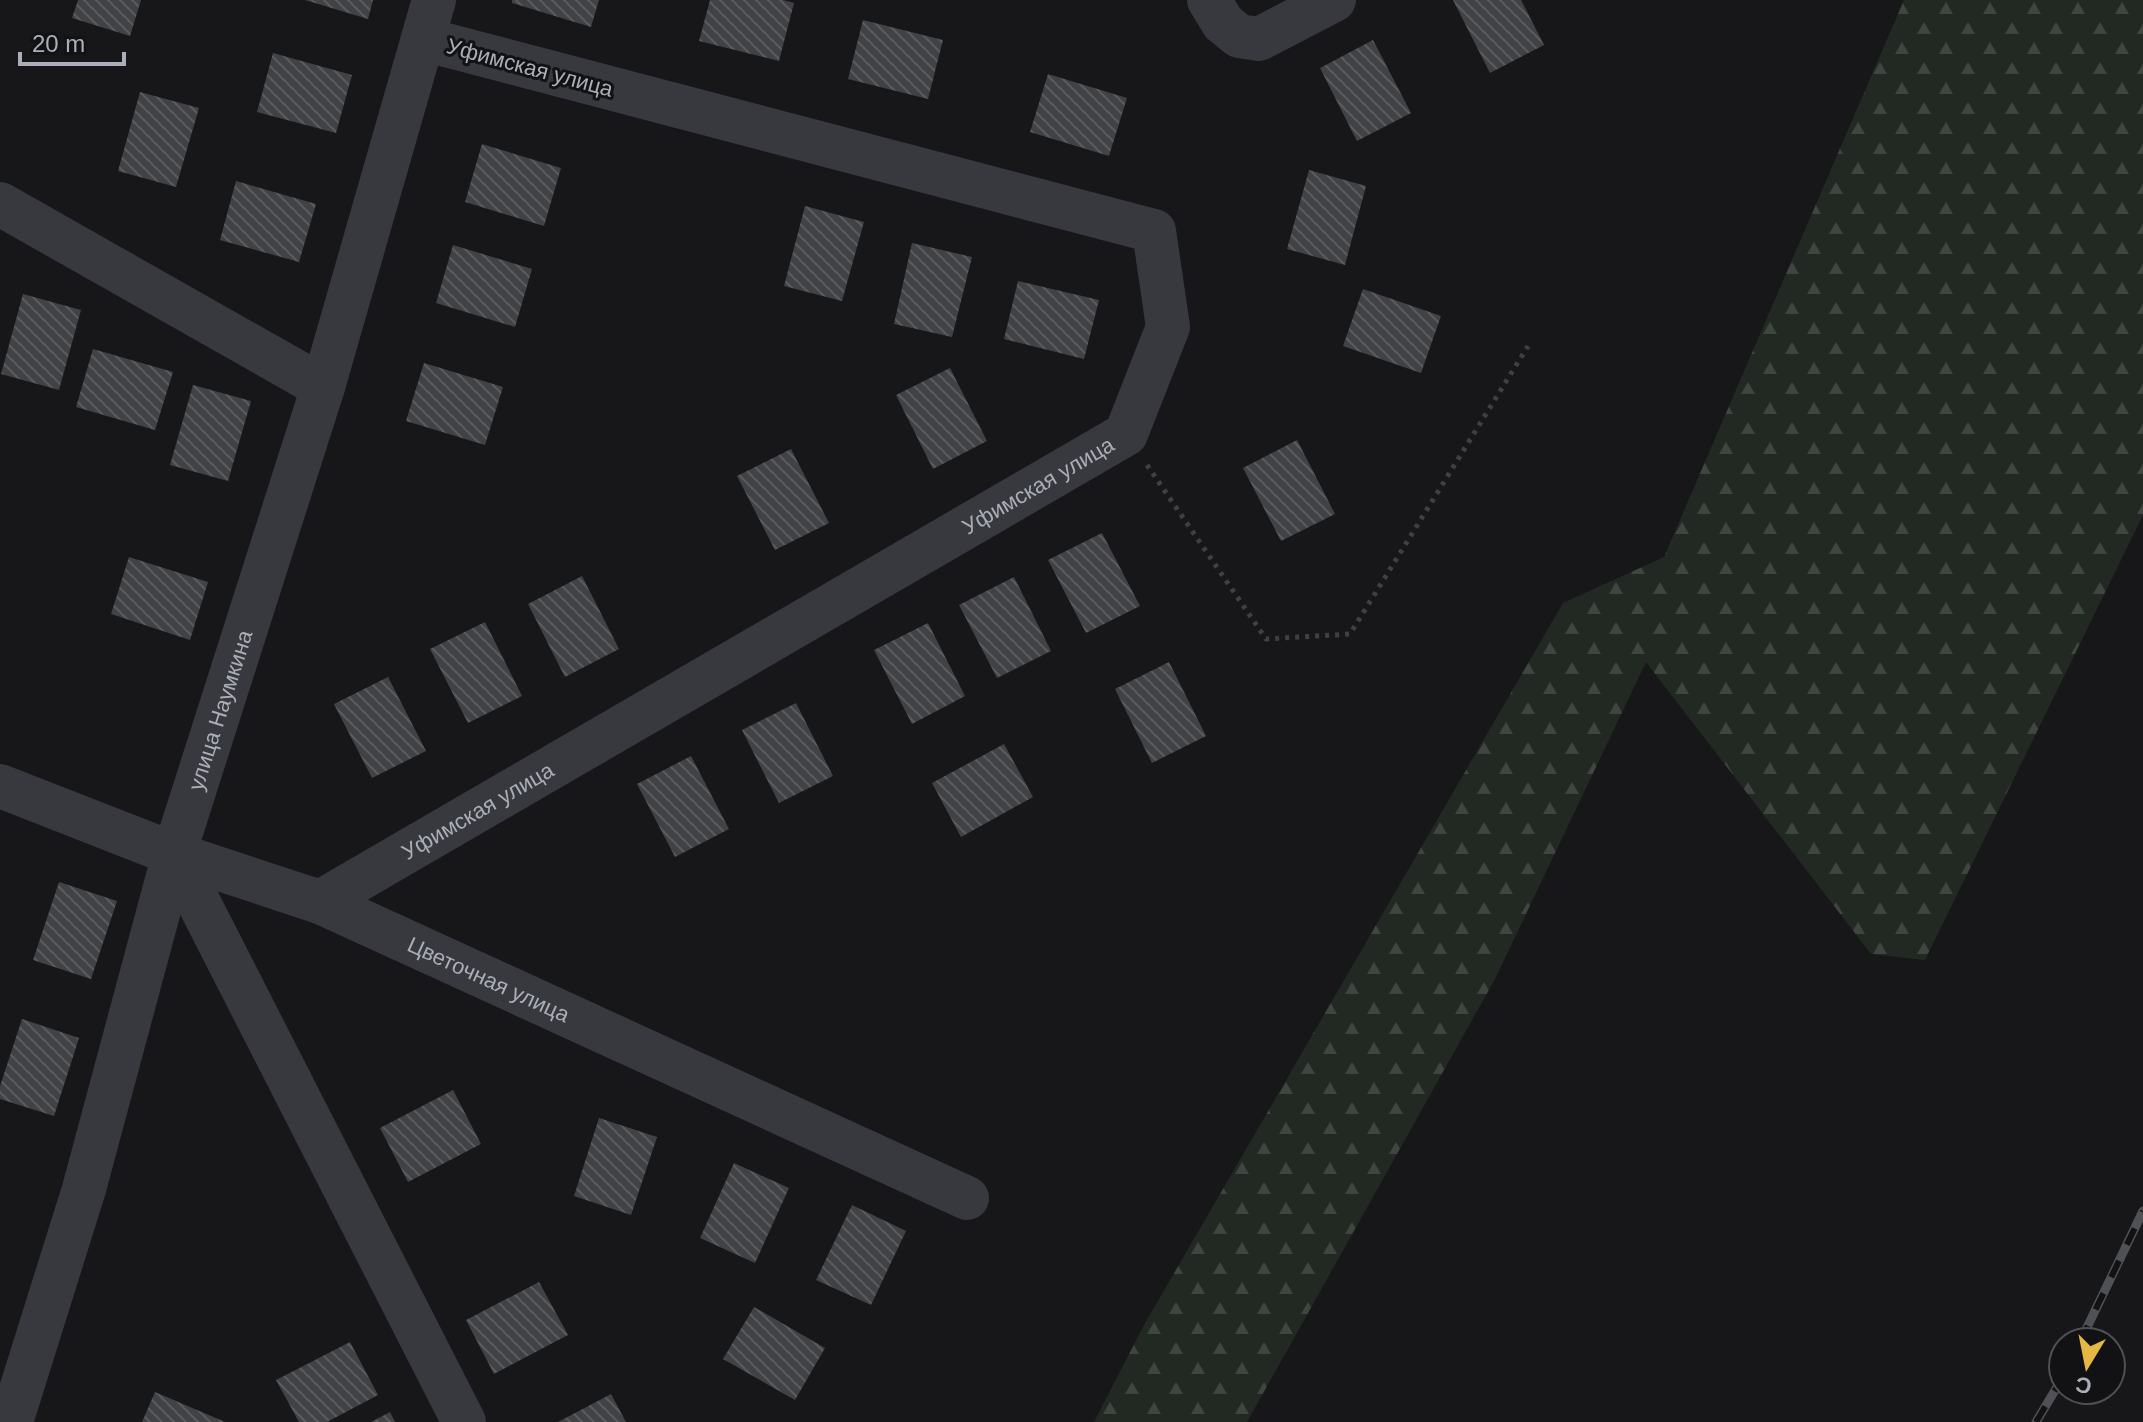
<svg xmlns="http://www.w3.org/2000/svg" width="2143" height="1422" font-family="Helvetica,sans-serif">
	<defs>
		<pattern id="forest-firs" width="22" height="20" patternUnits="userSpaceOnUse" patternTransform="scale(2)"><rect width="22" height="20" fill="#212922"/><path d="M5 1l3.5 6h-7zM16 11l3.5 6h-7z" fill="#3f4640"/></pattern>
		<pattern id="building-back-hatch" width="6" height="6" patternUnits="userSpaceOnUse" patternTransform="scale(2)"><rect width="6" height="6" fill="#414246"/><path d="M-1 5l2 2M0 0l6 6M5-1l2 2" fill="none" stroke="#5a5b5f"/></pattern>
	</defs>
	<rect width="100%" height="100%" fill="#171719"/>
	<path fill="url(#forest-firs)" d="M1904,0h239v515l-218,445 -54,-6 -225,-292 -151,317 -248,443h-153l50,-97 419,-722 101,-46z"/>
	<path fill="url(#building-back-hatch)" d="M78,0h63l-11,36 -58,-18z
		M305,0h68l-5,19z
		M512,0h87l-8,27 -79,-24z
		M710,0h73l11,3 -15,58 -80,-20z
		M1453,0h68l23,45 -54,28z
		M863,20l80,20 -15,59 -80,-20z
		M1373,40l38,73 -54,28 -37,-73z
		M273,53l79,22 -16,58 -79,-21z
		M1048,74l79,24 -18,58 -79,-24z
		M140,92l59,16 -23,79 -58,-16z
		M482,144l79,24 -17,58 -79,-24z
		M1309,170l57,16 -21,79 -58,-16z
		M236,181l80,23 -17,58 -79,-22z
		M805,206l59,16 -22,79 -58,-15z
		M912,243l60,14 -20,80 -58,-13z
		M453,245l79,24 -17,58 -79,-24z
		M1018,281l81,19 -15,59 -80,-20z
		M1363,289l78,27 -20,57 -78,-27z
		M23,294l58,16 -22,80 -58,-16z
		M93,349l80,23 -18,58 -79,-23z
		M424,363l79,24 -18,58 -79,-24z
		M950,368l37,73 -54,28 -37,-74z
		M193,385l58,16 -23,80 -58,-16z
		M1297,440l38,74 -54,27 -38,-73z
		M791,449l38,74 -54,27 -38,-74z
		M1102,533l38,73 -54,27 -38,-73z
		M129,557l79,25 -18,58 -79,-26z
		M582,576l37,73 -54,28 -37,-73z
		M1014,577l37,74 -54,27 -38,-73z
		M485,622l37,74 -54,27 -38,-74z
		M928,623l37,73 -53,28 -38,-74z
		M1169,662l37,74 -54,27 -37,-74z
		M388,677l38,74 -54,27 -38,-74z
		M796,703l37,73 -54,27 -37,-73z
		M1004,744l29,53 -72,40 -29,-54z
		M691,756l38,73 -54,28 -38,-73z
		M59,882l58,19 -26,78 -58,-19z
		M22,1019l57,19 -25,78 -54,-17v-13z
		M453,1090l28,54 -73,38 -28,-54z
		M599,1118l58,19 -26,78 -57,-19z
		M734,1163l55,25 -34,75 -55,-25z
		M852,1205l54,26 -35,74 -55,-25z
		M539,1282l29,53 -74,39 -28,-54z
		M754,1307l71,41 -30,52 -72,-41z
		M350,1342l28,53 -51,27h-28l-23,-42z
		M155,1392l70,30h-83z
		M611,1394l15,28h-68z
		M390,1412l5,10h-24z"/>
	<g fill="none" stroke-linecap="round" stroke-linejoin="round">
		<path stroke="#3e4044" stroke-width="5" stroke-dasharray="4 6" stroke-linecap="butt" d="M1147,465l119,174 84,-5 178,-288"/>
		<g stroke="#38393e" stroke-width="44">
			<path d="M1209,0l14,23 16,13 20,3 75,-39"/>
			<path d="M0,204l323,183"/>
			<path id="s1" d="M0,786l174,68 146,48 647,296"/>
			<path d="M174,854l290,568"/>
			<path id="s2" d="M320,902l806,-468 42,-107 -14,-96 -731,-192"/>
			<path id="s3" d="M11,1422l73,-233 90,-335 149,-467 111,-387"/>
		</g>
		<g stroke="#4f5156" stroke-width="9">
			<path id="rail" d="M2080,1342l63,-131
				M2036,1422l27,-45"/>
		</g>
		<use href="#rail" stroke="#121214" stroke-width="6" stroke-dasharray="18" stroke-linecap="butt"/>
	</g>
	<g text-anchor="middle" stroke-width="6" stroke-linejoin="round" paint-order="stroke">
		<g font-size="22" fill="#aaaeb8" stroke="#121214">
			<text transform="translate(530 67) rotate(15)" y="8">Уфимская улица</text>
			<text dy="8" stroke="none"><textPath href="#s2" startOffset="830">Уфимская улица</textPath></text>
			<text dy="8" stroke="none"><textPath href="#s3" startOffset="742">улица Наумкина</textPath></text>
			<text dy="8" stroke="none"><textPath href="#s2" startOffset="182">Уфимская улица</textPath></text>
			<text dy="8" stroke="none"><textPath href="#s1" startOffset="526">Цветочная улица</textPath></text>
		</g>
	</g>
	<g transform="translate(2087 1366) rotate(190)"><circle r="38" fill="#121214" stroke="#4f5056" stroke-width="2"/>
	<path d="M0-6L14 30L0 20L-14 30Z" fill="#e6b742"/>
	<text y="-12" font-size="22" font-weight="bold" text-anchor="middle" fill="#aaaeb8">С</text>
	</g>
	<path d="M20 52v12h104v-12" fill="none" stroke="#aaaeb8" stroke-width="4"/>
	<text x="32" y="52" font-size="24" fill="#aaaeb8" stroke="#121214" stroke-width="6" paint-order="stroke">20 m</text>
</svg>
